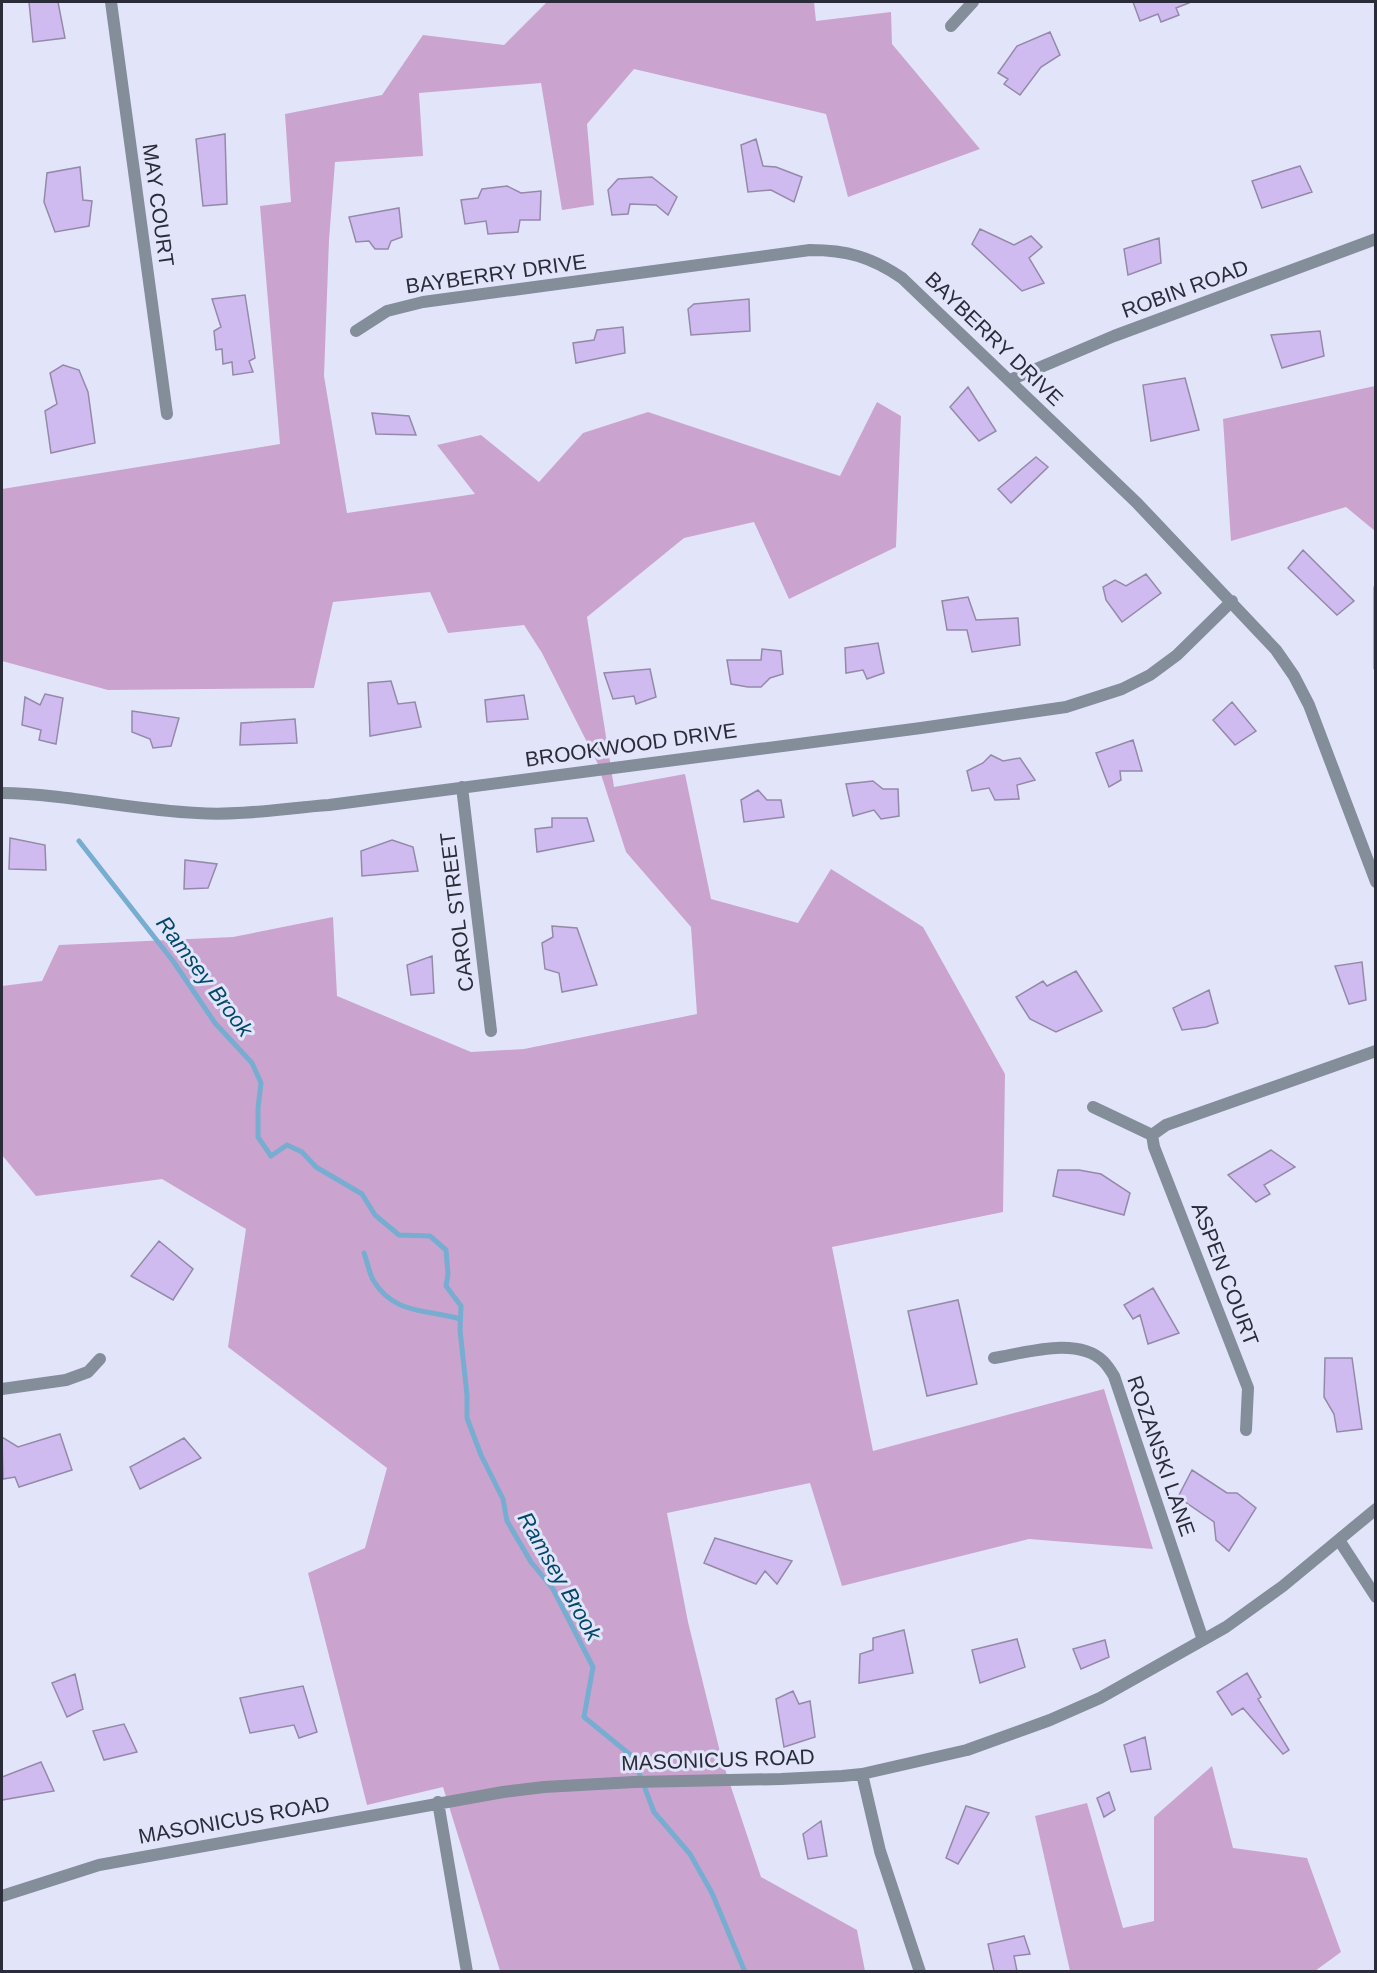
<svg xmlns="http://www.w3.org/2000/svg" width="1377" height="1973" font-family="Arial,sans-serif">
	<rect width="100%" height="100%" fill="#e2e5fa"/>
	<path fill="#caa4ce" d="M550,2h264l2,19 75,-9 1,32 88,105 -132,48 -22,-83 -192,-45 -47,55 7,81 -32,5 -21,-127 -122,10 4,63 -88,6 -6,78 -5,136 23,137 128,-19 -38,-49 44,-10 58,47 44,-49 65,-21 192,64 37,-74 24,14 -5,131 -107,52 -35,-77 -70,16 -97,79 27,170 71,-13 26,125 87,24 33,-54 92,58 82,147 -2,138 -171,35 41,204 231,-62 49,160 -124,-10 -187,47 -32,-103 -143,30 21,109 34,138 39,117 96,53 8,41h-365l-57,-184 -76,18 -59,-232 57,-25 22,-80 -159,-121 18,-118 -84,-50 -126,17 -34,-41v-169l40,-5 17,-36 174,-8 100,-20 4,79 134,56 53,-3 173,-35 -6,-87 -65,-75 -29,-90 -55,-109 -18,-28 -76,8 -18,-41 -97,10 -19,86 -206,2 -106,-29v-172l278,-45 -20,-238 31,-4 -6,-88 97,-19 41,-60 81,10 42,-42z
		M1375,386v145l-29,-24 -115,34 -8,-122z
		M1375,582l1,88h-1l-2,-1v-81z
		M1212,1766l21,82 74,10 34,94 -26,19h-245l-35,-155 52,-13 36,125 31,-7v-104z"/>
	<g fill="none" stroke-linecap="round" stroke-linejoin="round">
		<path stroke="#77add0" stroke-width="5" d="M79,841l94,120 42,62 37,40 9,20 -3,25v29l13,19 16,-11 15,7 14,15 46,27 13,21 24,20 31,1 16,14 2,24 -2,12 15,20 -1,24 7,65v23l14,37 22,44 4,22 24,41 22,27 40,78 -9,50 49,40 21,55 36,42 22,39 33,79
			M364,1253c3,8 5,19 9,27 21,35 53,29 87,39"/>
	</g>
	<path fill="#cfbbf0" stroke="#9589a9" stroke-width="1.5" d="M29,2h29l7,36 -32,4z
		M1133,2h55l1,1 -13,5 3,7 -18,7 -3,-8 -18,7z
		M1050,32l10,23 -19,12 -21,28 -16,-11 4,-5 -10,-6 19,-27z
		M225,134l2,70 -24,2 -7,-67z
		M756,139l7,27 13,1 26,10 -8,25 -23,-12 -23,2 -7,-47z
		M1300,166l12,26 -50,16 -10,-27z
		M80,167l3,33 9,1 -3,25 -34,6 -11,-30 3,-29z
		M652,177l25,20 -9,18 -12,-10 -26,-1 -2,10 -16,1 -4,-25 10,-11z
		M507,186l14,7 20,-2 -1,29h-20l-2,12 -30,2 -2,-13 -21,3 -4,-24 17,-2 4,-9z
		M399,208l3,29 -11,4 -3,8h-13l-6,-8 -13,1 -7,-25z
		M980,229l34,16 17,-9 11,11 -13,11 15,25 -22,8 -50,-47z
		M1159,238l2,25 -33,12 -4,-26z
		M245,295l10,63 -6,3 4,11 -20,3 -1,-13 -9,2 -1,-15 -6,1 -2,-19 7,-4 -9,-28z
		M749,299l1,32 -59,4 -3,-26 6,-5z
		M623,327l2,26 -49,10 -3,-20 21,-3 3,-10z
		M1320,331l4,25 -42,12 -11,-33z
		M63,365l16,5 9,22 7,51 -44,10 -6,-42 12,-7 -7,-31z
		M1185,378l14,52 -48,11 -8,-56z
		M968,387l28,44 -17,10 -29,-34z
		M372,413l37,3 7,19 -40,-1z
		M1036,457l12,10 -37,36 -13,-14z
		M1303,550l51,51 -17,14 -49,-47z
		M1146,574l15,19 -39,29 -16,-22 -3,-13 12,-7 11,6z
		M968,597l8,23 42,-2 2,27 -48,7 -5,-22h-20l-5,-29z
		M878,643l6,30 -17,6 -4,-9 -17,3 -1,-25z
		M762,649l19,2 2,23 -13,4 -9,9h-13l-17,-3 -4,-24h34z
		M650,669l6,28 -20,7 -2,-8 -21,3 -9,-26z
		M391,681l7,23 17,-2 6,25 -51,9 -2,-53z
		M45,694l18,4 -7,46 -17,-4 2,-10 -19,-5 3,-28 15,8z
		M524,695l4,24 -41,3 -2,-22z
		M1232,702l24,29 -21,14 -22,-25z
		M132,711l47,7 -8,28 -18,2 -3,-9 -18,-7z
		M295,719l2,24 -57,2 1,-22z
		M1133,740l9,31h-22l1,9 -12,7 -13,-34z
		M991,755l12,6 17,-3 15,22 -18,5 2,14 -24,1 -6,-12 -17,3 -5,-20 16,-8z
		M873,781l10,8h15l1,27 -18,3 -7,-9 -21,6 -7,-32z
		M758,790l9,10h14l3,17 -40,5 -3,-22z
		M552,818h35l7,23 -57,11 -2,-23 17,-2z
		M10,838l35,7 1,25 -37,-1z
		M392,840l21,7 5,24 -56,5 -1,-25z
		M185,860l32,4 -9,24 -24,1z
		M552,926l25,2 20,57 -35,7 -3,-19 -14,-4 -3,-26 11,-6z
		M432,956l2,37 -23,2 -4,-30z
		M1362,962l4,38 -17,4 -14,-38z
		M1076,971l26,40 -46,21 -26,-13 -14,-22 27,-16 4,5z
		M1209,990l9,33 -12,4 -24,3 -9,-22z
		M1271,1150l24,17 -31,18 6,9 -14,8 -28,-27z
		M1058,1170h21l22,4 29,19 -6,22 -71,-19z
		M159,1241l34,28 -20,31 -42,-24z
		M1153,1288l26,45 -31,11 -8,-29 -7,4 -9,-14z
		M958,1300l19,84 -50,12 -19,-85z
		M1325,1358h27l10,71 -25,3 -3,-18 -10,-17z
		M60,1434l12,36 -53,17 -4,-10 -12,2 -1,-42 16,10z
		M184,1438l17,20 -61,31 -10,-22z
		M1192,1470l35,23h10l19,15 -27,43 -13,-11 -2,-18 -36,-25z
		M715,1538l77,23 -15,23 -12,-13 -9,13 -52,-21z
		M904,1630l9,43 -54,10 1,-29 13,-4v-12z
		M1017,1639l8,28 -45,16 -8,-33z
		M1105,1640l4,17 -28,12 -8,-20z
		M1247,1673l14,24 -3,2 31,51 -6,4 -40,-46 -11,7 -15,-23z
		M75,1674l8,35 -16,8 -15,-34z
		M303,1686l14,46 -18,6 -5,-13 -44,8 -10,-35z
		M793,1691l6,13 11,-3 5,36 -31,10 -8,-48z
		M124,1724l13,28 -33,8 -11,-29z
		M1145,1737l6,32 -20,3 -7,-27z
		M41,1762l13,29 -52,9v-23z
		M1109,1792l6,18 -11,7 -7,-19z
		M966,1806l23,7 -31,51 -12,-6z
		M821,1821l6,35 -19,3 -5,-25z
		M1024,1936l6,18 -16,2 3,15h-23l-6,-27z"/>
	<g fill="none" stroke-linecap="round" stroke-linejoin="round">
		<path stroke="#848d9a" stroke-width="12" d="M111,2l56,412
			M951,26l22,-24
			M356,331l31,-20 36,-9 387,-52c37,0 61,7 92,28l235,225 139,147 18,26 15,29 67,177
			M1010,380l104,-44 262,-97
			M462,787l29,244
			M2,793c65,1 130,17 195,20 44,3 89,-5 132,-8l592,-77 145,-21 56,-18 28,-14 27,-20 55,-54
			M1093,1107l59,28 14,-10 210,-74
			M1152,1135l2,12 94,241 -2,42
			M994,1358c31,-5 83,-22 109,3 4,4 8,10 11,15l89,264
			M2,1389l64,-9 22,-8 12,-13
			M1339,1540l37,57
			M862,1774l18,77 40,121
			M438,1802l29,170
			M2,1896l97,-31 404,-73 41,-5 90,-5 147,-3 61,-3 20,-2 105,-24 83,-30 50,-22 126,-71 57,-41 93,-77"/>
	</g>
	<g text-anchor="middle" stroke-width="6" stroke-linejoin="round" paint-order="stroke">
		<g font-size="21" fill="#2a2c39" stroke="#e2e5fa">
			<text transform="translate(158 205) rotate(82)" y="7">MAY COURT</text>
			<text transform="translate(496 274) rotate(-8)" y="7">BAYBERRY DRIVE</text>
			<text transform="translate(1185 289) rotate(-20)" y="7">ROBIN ROAD</text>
			<text transform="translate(994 339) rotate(44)" y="7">BAYBERRY DRIVE</text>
			<text transform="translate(631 745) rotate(-8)" y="7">BROOKWOOD DRIVE</text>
			<text transform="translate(457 912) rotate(-97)" y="7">CAROL STREET</text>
			<text transform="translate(1225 1274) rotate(69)" y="7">ASPEN COURT</text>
			<text transform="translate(1161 1456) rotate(71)" y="7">ROZANSKI LANE</text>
			<text transform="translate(718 1760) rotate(-2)" y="7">MASONICUS ROAD</text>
			<text transform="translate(234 1820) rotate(-10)" y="7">MASONICUS ROAD</text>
		</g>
		<g font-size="22" font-style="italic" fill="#004869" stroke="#e2e5fa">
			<text transform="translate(205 976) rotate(53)" y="8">Ramsey Brook</text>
			<text transform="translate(560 1576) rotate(60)" y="8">Ramsey Brook</text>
		</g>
	</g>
	<rect width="1377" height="1973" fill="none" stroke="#2a2c39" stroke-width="6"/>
</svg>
